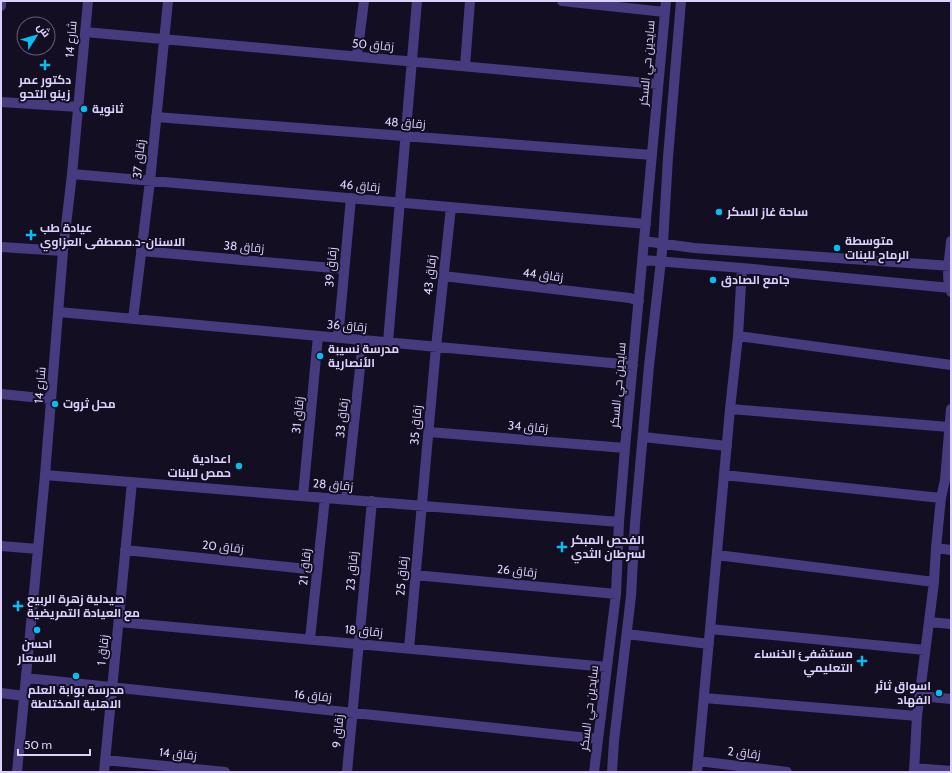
<svg xmlns="http://www.w3.org/2000/svg" width="952" height="773" font-family="Cabin,Cairo,sans-serif">
	<rect width="100%" height="100%" fill="#140e22"/>
	<g fill="none" stroke-linecap="round" stroke-linejoin="round">
		<path stroke="#463b7f" stroke-width="10" d="M562,1l103,11
			M1,6v-5
			M85,32l573,52
			M357,56l7,-55
			M465,66l5,-65
			M1,102l77,5
			M156,117l496,38
			M72,174l574,50
			M644,241l50,7 257,18
			M951,241c-1,14 -6,38 0,51
			M1,247l62,4
			M141,251l203,18
			M643,260l99,8 209,20
			M443,276l187,22 9,3
			M59,312l574,53
			M133,319l17,-138 18,-180
			M738,336l213,29
			M338,338l13,-140
			M388,342l29,-341
			M1,394l50,5
			M730,409l219,18
			M429,432l196,16
			M643,437l84,9
			M45,475l574,47
			M724,475l217,23
			M303,496l15,-160
			M346,499l17,-159
			M1,546l37,3
			M936,548l15,2
			M125,550l192,20
			M717,555l217,27
			M415,575l201,19
			M119,622l488,45
			M929,622l22,2
			M710,629l215,21
			M627,634l82,10
			M310,639l15,-141
			M409,649l27,-302 15,-140
			M26,678l572,61
			M1,693l23,3
			M920,696l31,3
			M704,698l213,18
			M105,760l120,12
			M698,761l89,11
			M914,768l37,3
			M17,772l28,-297 18,-224 9,-77 16,-173
			M104,772l28,-290
			M347,772l25,-271
			M594,772l22,-178 3,-72 6,-74 41,-447
			M612,772l2,-31 17,-145 4,-73 14,-157 14,-123 5,-86 13,-156
			M697,772l33,-363 8,-73 4,-68
			M914,772l3,-56 17,-134 2,-34 5,-50 4,-18 6,-71"/>
	</g>
	<g fill="#08bdf2" stroke="#140e22" stroke-width="1.5">
		<path d="M43 59h4v4h4v4h-4v4h-4v-4h-4v-4h4z"/>
		<circle cx="84" cy="109" r="4"/>
		<circle cx="719" cy="212" r="4"/>
		<path d="M29 229h4v4h4v4h-4v4h-4v-4h-4v-4h4z"/>
		<circle cx="837" cy="248" r="4"/>
		<circle cx="713" cy="280" r="4"/>
		<circle cx="320" cy="356" r="4"/>
		<circle cx="55" cy="404" r="4"/>
		<circle cx="239" cy="466" r="4"/>
		<path d="M560 541h4v4h4v4h-4v4h-4v-4h-4v-4h4z"/>
		<path d="M16 600h4v4h4v4h-4v4h-4v-4h-4v-4h4z"/>
		<circle cx="37" cy="630" r="4"/>
		<path d="M860 655h4v4h4v4h-4v4h-4v-4h-4v-4h4z"/>
		<circle cx="76" cy="676" r="4"/>
		<circle cx="939" cy="693" r="4"/>
	</g>
	<g text-anchor="middle" stroke-width="4" stroke-linejoin="round" paint-order="stroke">
		<g font-size="12" fill="#dcd1fd" stroke="#140e22">
			<text transform="translate(71 39) rotate(-85)" y="4">شارع 14</text>
			<text transform="translate(373 45) rotate(5)" y="4">زقاق 50</text>
			<text transform="translate(647 63) rotate(-85)" y="4">سايدين حي السكر</text>
			<text transform="translate(405 123) rotate(4)" y="4">زقاق 48</text>
			<text transform="translate(139 159) rotate(-84)" y="4">زقاق 37</text>
			<text transform="translate(360 186) rotate(5)" y="4">زقاق 46</text>
			<text transform="translate(244 247) rotate(5)" y="4">زقاق 38</text>
			<text transform="translate(331 267) rotate(-85)" y="4">زقاق 39</text>
			<text transform="translate(430 275) rotate(-84)" y="4">زقاق 43</text>
			<text transform="translate(543 275) rotate(7)" y="4">زقاق 44</text>
			<text transform="translate(347 326) rotate(5)" y="4">زقاق 36</text>
			<text transform="translate(40 385) rotate(-85)" y="4">شارع 14</text>
			<text transform="translate(618 385) rotate(-85)" y="4">سايدين حي السكر</text>
			<text transform="translate(298 415) rotate(-84)" y="4">زقاق 31</text>
			<text transform="translate(342 418) rotate(-84)" y="4">زقاق 33</text>
			<text transform="translate(416 425) rotate(-85)" y="4">زقاق 35</text>
			<text transform="translate(528 427) rotate(5)" y="4">زقاق 34</text>
			<text transform="translate(333 485) rotate(5)" y="4">زقاق 28</text>
			<text transform="translate(223 547) rotate(6)" y="4">زقاق 20</text>
			<text transform="translate(305 567) rotate(-84)" y="4">زقاق 21</text>
			<text transform="translate(352 571) rotate(-85)" y="4">زقاق 23</text>
			<text transform="translate(517 571) rotate(6)" y="4">زقاق 26</text>
			<text transform="translate(402 576) rotate(-85)" y="4">زقاق 25</text>
			<text transform="translate(364 631) rotate(5)" y="4">زقاق 18</text>
			<text transform="translate(103 650) rotate(-84)" y="4">زقاق 1</text>
			<text transform="translate(313 696) rotate(6)" y="4">زقاق 16</text>
			<text transform="translate(589 708) rotate(-83)" y="4">سايدين حي السكر</text>
			<text transform="translate(338 731) rotate(-85)" y="4">زقاق 9</text>
			<text transform="translate(744 753) rotate(7)" y="4">زقاق 2</text>
			<text transform="translate(178 754) rotate(6)" y="4">زقاق 14</text>
		</g>
		<g font-size="12" font-weight="bold" fill="#dcd1fd" stroke="#140e22" text-anchor="start">
			<text x="45" y="84" text-anchor="middle">دكتور عمر<tspan x="45" dy="14">زينو التحو</tspan></text>
			<text x="92" y="113">ثانوية</text>
			<text x="727" y="216">ساحة غاز السكر</text>
			<text x="40" y="232">عيادة طب<tspan x="40" dy="14">الاسنان-د.مصطفى العزاوي</tspan></text>
			<text x="845" y="245">متوسطة<tspan x="845" dy="14">الرماح للبنات</tspan></text>
			<text x="721" y="284">جامع الصادق</text>
			<text x="328" y="353">مدرسة نسيبة<tspan x="328" dy="14">الأنصارية</tspan></text>
			<text x="63" y="408">محل ثروت</text>
			<text x="231" y="463" text-anchor="end">اعدادية<tspan x="231" dy="14">حمص للبنات</tspan></text>
			<text x="571" y="544">الفحص المبكر<tspan x="571" dy="14">لسرطان الثدي</tspan></text>
			<text x="27" y="603">صيدلية زهرة الربيع<tspan x="27" dy="14">مع العيادة التمريضية</tspan></text>
			<text x="37" y="648" text-anchor="middle">احسن<tspan x="37" dy="14">الاسعار</tspan></text>
			<text x="853" y="658" text-anchor="end">مستشفئ الخنساء<tspan x="853" dy="14">التعليمي</tspan></text>
			<text x="931" y="690" text-anchor="end">اسواق ثائر<tspan x="931" dy="14">الفهاد</tspan></text>
			<text x="76" y="694" text-anchor="middle">مدرسة بوابة العلم<tspan x="76" dy="14">الاهلية المختلطة</tspan></text>
		</g>
	</g>
	<rect width="952" height="773" fill="none" stroke="#dcd1fd" stroke-width="4"/>
	<g transform="translate(36 36) rotate(53)"><circle r="19" fill="#140e22" stroke="#645c7a"/>
	<path d="M0-3L7 15L0 10L-7 15Z" fill="#08bdf2"/>
	<text y="-6" font-size="11" font-weight="bold" text-anchor="middle" fill="#dcd1fd">ش</text>
	</g>
	<path d="M18 749v6h72v-6" fill="none" stroke="#dcd1fd" stroke-width="2"/>
	<text x="24" y="749" font-size="12" fill="#dcd1fd" stroke="#140e22" stroke-width="3" paint-order="stroke">50 m</text>
</svg>
